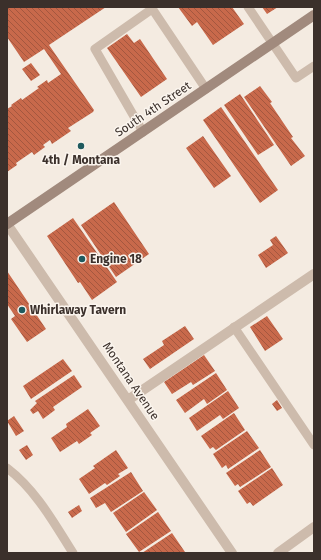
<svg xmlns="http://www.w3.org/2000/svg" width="321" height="560" font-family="'Fira Sans',sans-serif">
	<defs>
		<pattern id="building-back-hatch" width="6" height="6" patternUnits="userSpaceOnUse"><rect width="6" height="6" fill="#c8694b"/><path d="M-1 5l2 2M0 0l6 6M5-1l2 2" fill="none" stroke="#a4573f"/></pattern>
	</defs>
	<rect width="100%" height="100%" fill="#f4ebe1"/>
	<path fill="url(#building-back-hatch)" d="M7,7h99l-57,38 45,65 -1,2 -25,16 3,3 -19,13 -2,-4 -7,5 2,2 -11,8 -2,-3 -16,11 1,2 -10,7v-63l5,-3 -1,-1 10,-7 1,2 17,-12 -2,-1 10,-7 1,3 13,-9 -17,-25 -20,13 -17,-25z
		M178,7h54l12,17 -31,21 -16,-23 -5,4z
		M262,7h16l-11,7z
		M127,34l7,9 6,-4 27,40 -26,18 -34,-49z
		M31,63l9,12 -9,6 -9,-12z
		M260,86l12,16 -2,1 23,34 -2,1 14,18 -14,10 -47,-69z
		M240,94l34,51 -16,10 -34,-50z
		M221,107l57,83 -18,13 -57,-83z
		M203,136l28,40 -17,12 -28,-40z
		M114,202l35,52 -33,23 -35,-52z
		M73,218l44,64 -25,18 -12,-18 -2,1 -31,-47z
		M276,236l12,17 -22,15 -8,-13 15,-10 -3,-5z
		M7,271l39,58 -19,13 -16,-23 4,-3 -8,-12z
		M267,316l16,23 -18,12 -15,-24z
		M185,326l9,13 -44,30 -7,-10 21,-14 -2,-4z
		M204,355l11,16 -22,14 -2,-3 -19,12 -8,-12z
		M63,359l9,12 -41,28 -8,-13z
		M216,373l11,17 -20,14 -3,-5 -19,14 -9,-13z
		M74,375l8,12 -29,20 2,3 -12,9 -5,-8 -5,3 -3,-4 7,-7 -2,-2z
		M228,391l11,17 -16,11 -3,-4 -23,16 -8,-13z
		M277,400l5,8 -5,3 -5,-7z
		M88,409l12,17 -10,7 2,2 -13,9 -2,-3 -17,11 -9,-14 16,-11 -1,-3z
		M234,413l11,17 -29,20 -3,-3 -3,2 -9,-13z
		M14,416l10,15 -8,5 -9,-15z
		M247,431l12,17 -31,21 -2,-4 -4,3 -9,-14z
		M27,445l6,10 -7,5 -7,-10z
		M116,450l12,18 -10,6 2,2 -13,9 -2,-2 -16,11 -10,-15 16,-11 -2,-2z
		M260,450l11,17 -31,20 -2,-3 -3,2 -9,-13z
		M272,468l11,17 -30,21 -3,-4 -3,2 -9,-13z
		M131,472l12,19 -32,21 -6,-9 -9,5 -6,-10z
		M144,492l13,18 -31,22 -13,-19z
		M79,505l3,6 -10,7 -4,-6z
		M158,512l13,19 -32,21 -13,-18z
		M172,533l13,19 -2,1h-41z"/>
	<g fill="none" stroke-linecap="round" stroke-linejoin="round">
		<path stroke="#cdbbac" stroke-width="9" d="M151,7l55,82
			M248,7l48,71 18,-12
			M143,132l-48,-83 57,-40
			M234,327l80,118
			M7,468c29,22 47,55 66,85"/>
		<path stroke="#cdbbac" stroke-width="10" d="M7,224l225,329
			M128,400l186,-126
			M278,553l36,-26"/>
		<path stroke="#a18a7d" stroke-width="10" d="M7,224l307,-209"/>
	</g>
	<g fill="#1f5a5e" stroke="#fbf5ee" stroke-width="1.5">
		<circle cx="81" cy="146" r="4"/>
		<circle cx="82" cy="259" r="4"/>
		<circle cx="22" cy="310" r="4"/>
	</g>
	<g text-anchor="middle" stroke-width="3" stroke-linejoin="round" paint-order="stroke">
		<g font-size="12" fill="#3b302b" stroke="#fbf5ee">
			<text transform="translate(153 109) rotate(-34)" y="4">South 4th Street</text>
			<text transform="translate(131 381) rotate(56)" y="4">Montana Avenue</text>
		</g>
		<g font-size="12" font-weight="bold" fill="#3b302b" stroke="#fbf5ee" text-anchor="start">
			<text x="81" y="164" text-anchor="middle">4th / Montana</text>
			<text x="90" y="263">Engine 18</text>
			<text x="30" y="314">Whirlaway Tavern</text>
		</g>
	</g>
	<rect width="321" height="560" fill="none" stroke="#3b302b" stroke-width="16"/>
</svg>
